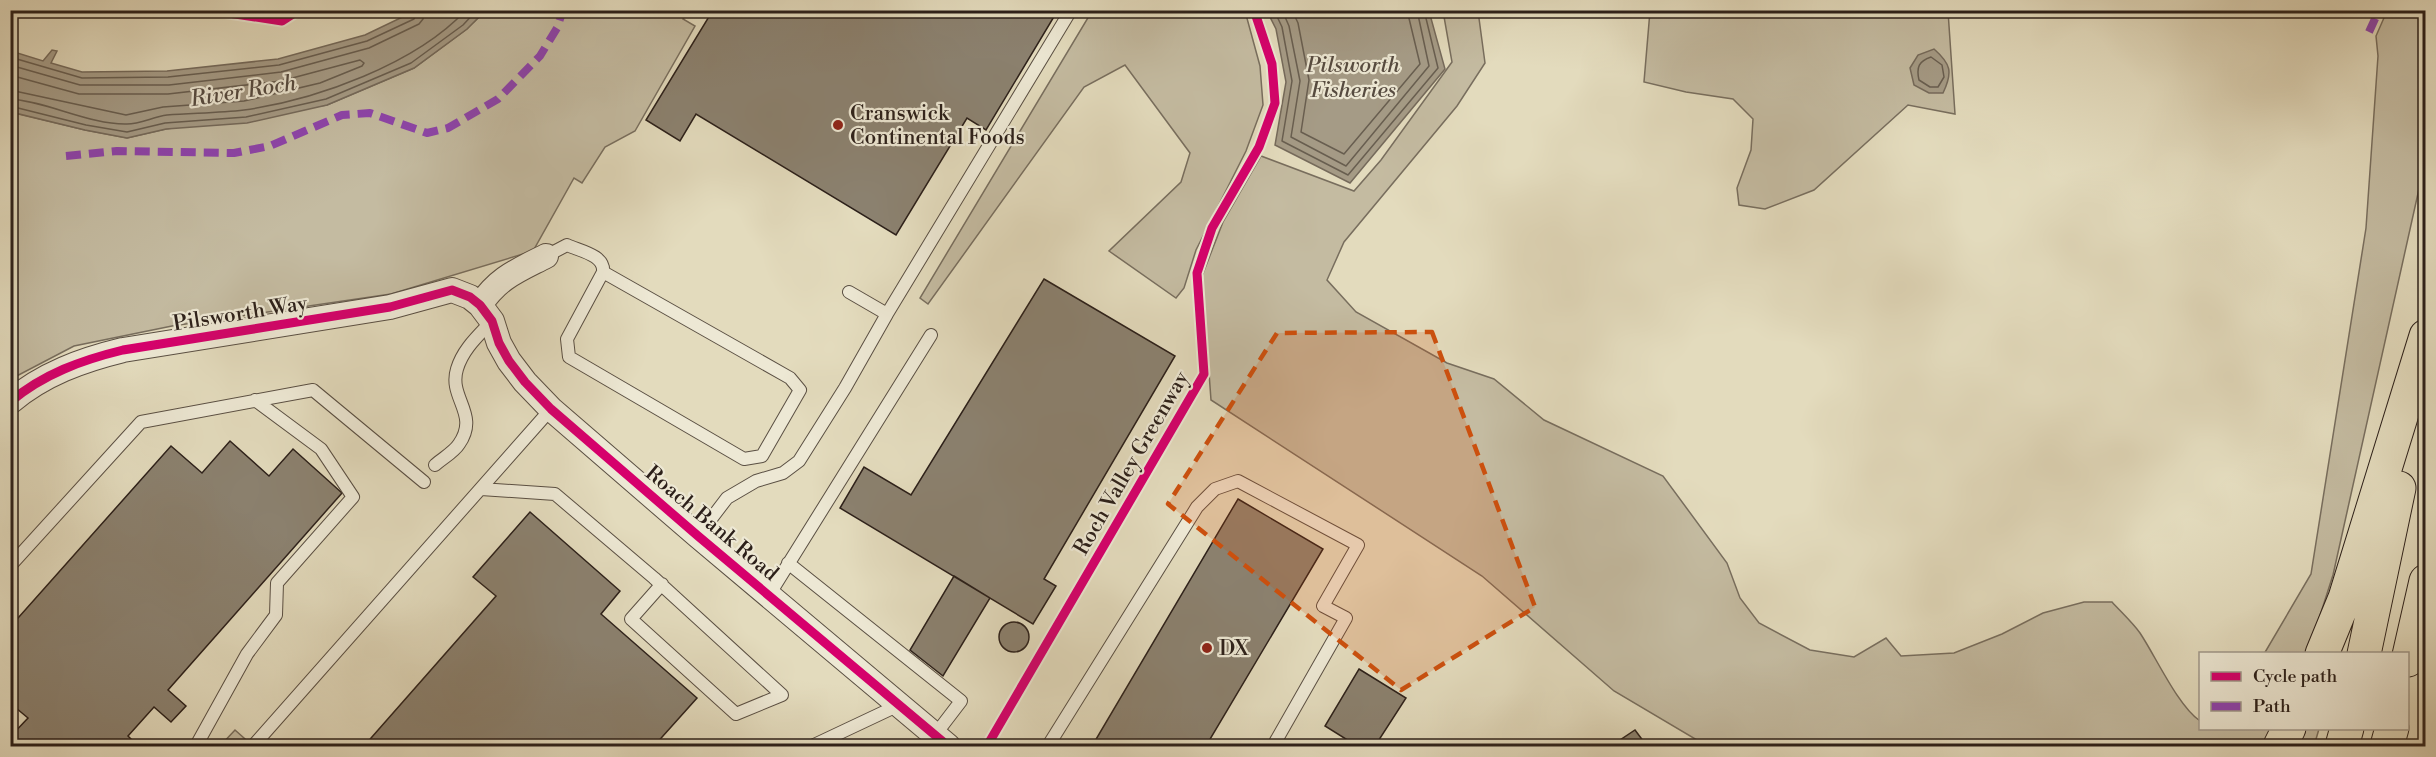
<svg xmlns="http://www.w3.org/2000/svg" width="2436" height="757" font-family="'Libre Bodoni',serif">
	<rect width="100%" height="100%" fill="#e3dbbd"/>
	<filter id="stains"><feTurbulence type="fractalNoise" baseFrequency=".00333" numOctaves="4"/><feColorMatrix values="0 0 0 0 .2 0 0 0 0 .09 0 0 0 0 .02 0 0 0 .5 -.17"/></filter>
	<radialGradient id="worn" r=".72"><stop offset=".6" stop-color="#630" stop-opacity="0"/><stop offset="1" stop-color="#630" stop-opacity=".3"/></radialGradient>
	<path fill="#c4bba1" stroke="#786e5e" stroke-width="1.5" d="M485,11h203l-5,8 12,7 -60,105 -30,16 -23,36 -8,-5 -41,73 -142,43 -219,32 -98,20 -63,33 -1,-267 75,18 42,8 39,-9 161,-24 87,-37 53,-39z
		M1092,11h153l15,55 3,39 -17,46 -50,99 -12,38 -8,10 -67,-47 72,-69 9,-29 -65,-88 -41,22 -156,217 -8,-6z
		M1443,11h35l7,52 -28,43 -113,136 -17,38 29,32 91,51 47,16 50,41 119,56 64,87 13,35 19,25 51,27 44,7 32,-19 15,18 53,-3 48,-19 41,-21 41,-11h28c9,10 20,20 28,31 16,24 38,73 60,88v7l76,1 -10,17h-559l-93,-55 -132,-115 -271,-176 -9,-124 21,-54 38,-66 93,35 27,-31 71,-98z
		M1650,11h298l7,103 -47,-9 -94,85 -49,19 -26,-4 -2,-17 14,-38 2,-31 -20,-20 -47,-7 -42,-10z
		M2387,11h38v151l-92,413 -25,78 -44,1 47,-80 55,-346 12,-172 -2,-20z
		M2304,729h15l-5,17h-18z
		M235,730l18,16h-33z"/>
	<path fill="#a59b86" stroke="#756a5b" stroke-width="1.5" d="M417,10l68,1 -18,18 -53,39 -87,37 -80,18 -81,6 -39,9 -42,-8 -74,-18v-61l32,10 9,-11 5,1 -6,12 31,9 85,-1 111,-12 87,-24z
		M1267,11h162l16,58 -95,114 -75,-38 11,-63 -10,-53z
		M1934,49c17,15 19,23 9,44h-14l-15,-8 -4,-17 8,-13z"/>
	<g fill="none" stroke-linecap="round" stroke-linejoin="round">
		<path stroke="#685e50" stroke-width="1.5" d="M1274,10l8,17 10,54 -10,60 66,34 90,-107 -14,-58
			M1282,10l7,16 11,55 -9,56 55,29 83,-100 -12,-56
			M1292,10l6,13 11,57 -8,52 43,22 76,-90 -13,-54
			M10,57l72,21 86,-1 111,-12 88,-24 47,-22 4,-9
			M1931,57l11,8 2,12 -6,10h-8l-11,-7c-3,-13 0,-19 12,-23z
			M10,65l70,20h89l112,-13 88,-24 50,-24 4,-5 2,-9
			M10,75l69,19h89l113,-13 79,-21 4,3 -2,3 -42,17 -76,18 -81,6 -37,8 -116,-25
			M10,99c36,2 80,26 117,25 13,0 26,-7 40,-9 26,-2 52,-2 77,-5 72,-10 172,-46 222,-100
			M10,106l76,19 41,7 38,-9 81,-6 80,-18 85,-36 52,-38 14,-15"/>
	</g>
	<path fill="#8b816f" stroke="#2c201a" stroke-width="1.5" d="M713,10h345l-72,120 -19,-12 -71,117 -200,-121 -16,27 -34,-21z
		M1044,279l131,77 -131,223 12,7 -23,38 -193,-116 24,-41 47,28z
		M230,441l39,35 24,-27 49,44 -174,197 18,16 -15,16 -17,-15 -26,29 10,10h-122l-6,-4v-5l18,-19 -18,-15v-76l161,-181 31,27z
		M1238,499l85,50 -117,197h-114z
		M530,512l90,79 -19,23 96,84 -43,48h-290l132,-150 -23,-19z
		M954,576l36,22 -47,78 -33,-26z
		M999 637a15 15 0 1 1 30 0a15 15 0 1 1-30 0Z
		M1359,669l47,29 -31,48h-18l-32,-20z
		M1635,730l12,16h-36z"/>
	<g fill="none" stroke-linecap="round" stroke-linejoin="round">
		<g stroke="#5a4f43" stroke-width="14">
			<path id="lane" d="M546,256l21,-11c13,6 38,10 36,27l187,106 10,12 -38,66 -18,3 -175,-102 -2,-18 36,-67
				M849,292l38,22
				M435,465c8,-7 19,-13 24,-21 21,-30 -11,-46 -2,-75 6,-20 21,-33 35,-48
				M481,489l74,5 99,84 128,117 -46,19 -105,-95 31,-35
				M698,536l29,-38 29,-17 27,-8 16,-12 46,-73 42,-74 184,-304
				M788,563l173,138 -26,34
				M10,566l131,-144 172,-32 111,92
				M769,595l162,-260
				M196,746l51,-92 29,-39 1,-32 76,-86 -32,-48 -66,-49
				M253,746l298,-337
				M812,746l87,-41
				M1048,746l149,-239 18,-18 23,-8 120,64 -35,61 23,12 -73,128"/>
		</g>
		<g stroke="#5a4f43" stroke-width="26">
			<path id="street" d="M480,305c19,-28 37,-34 66,-49
				M10,402c33,-28 72,-42 113,-52l267,-43 62,-17 18,7 10,8 12,16 7,22 10,18 16,21 26,27 147,127 250,210"/>
		</g>
		<g stroke="#2c201a" stroke-width="35">
			<path id="highway" d="M2322,654l23,-56 81,-262
				M2364,654l35,-166
				M2408,660l18,-79
				M2280,746l9,-18
				M2342,746l5,-18
				M2387,746l5,-18"/>
		</g>
		<use href="#lane" stroke="#ede8d4" stroke-width="12"/>
		<use href="#street" stroke="#ede8d4" stroke-width="24"/>
		<use href="#highway" stroke="#e3dbbd" stroke-width="33"/>
		<path stroke="#8e44ad" stroke-width="8" stroke-dasharray="15 8" stroke-linecap="butt" d="M2369,32l10,-22
			M66,156l51,-5 117,2 36,-7 72,-31 28,-2 57,20 21,-5 50,-29 42,-43 17,-28 6,-18"/>
		<g stroke="#ede8d4" stroke-width="13">
			<path id="cycleway" d="M209,10l73,11 17,-11
				M10,402c33,-28 72,-42 113,-52l267,-43 62,-17 18,7 10,8 12,16 7,22 10,18 16,21 26,27 147,127 250,210
				M987,746l217,-372 -7,-101 15,-45 47,-81 16,-44 -3,-39 -18,-54"/>
		</g>
		<use href="#cycleway" stroke="#d6006c" stroke-width="9"/>
	</g>
	<path fill="#cc500e" fill-opacity="0.2" stroke="#cc500e" stroke-width="4.5" stroke-dasharray="12 8" stroke-linejoin="round" d="M1432,332l103,275 -134,83 -233,-186 109,-171z"/>
	<g fill="#8f2418" stroke="#ede8d4" stroke-width="2">
		<circle cx="838" cy="125" r="6"/>
		<circle cx="1207" cy="648" r="6"/>
	</g>
	<g text-anchor="middle" stroke-width="4.5" stroke-linejoin="round" paint-order="stroke">
		<g font-size="21" fill="#2c201a" stroke="#ede8d4" text-anchor="start">
			<text x="850" y="120">Cranswick<tspan x="850" dy="24">Continental Foods</tspan></text>
			<text x="1219" y="655">DX</text>
		</g>
		<g font-size="21" fill="#2c201a" stroke="#ede8d4">
			<text transform="translate(240 313) rotate(-9)" y="7">Pilsworth Way</text>
			<text transform="translate(1131 463) rotate(-60)" y="7">Roch Valley Greenway</text>
			<text transform="translate(712 523) rotate(40)" y="7">Roach Bank Road</text>
		</g>
		<g font-size="22" font-style="italic" fill="#564b40" stroke="#ede8d4">
			<text x="1353" y="72">Pilsworth<tspan x="1353" dy="25">Fisheries</tspan></text>
			<text transform="translate(243 90) rotate(-9)" y="8">River Roch</text>
		</g>
	</g>
	<rect width="2436" height="757" fill="none" stroke="#e3dbbd" stroke-width="36"/>
	<rect x="12" y="12" width="2412" height="733" fill="none" stroke="#2c201a" stroke-width="3"/>
	<rect x="18" y="18" width="2400" height="721" fill="none" stroke="#2c201a" stroke-width="1.5"/>
	<rect x="2199" y="652" width="210" height="78" fill="#ede8d4" stroke="#a0988a" stroke-width="1.5"/>
	<rect x="2211" y="672" width="30" height="9" fill="#d6006c" stroke="#a0988a" stroke-width="1.5"/>
	<text x="2253" y="682" font-size="18" fill="#2c201a">Cycle path</text>
	<rect x="2211" y="702" width="30" height="9" fill="#8e44ad" stroke="#a0988a" stroke-width="1.5"/>
	<text x="2253" y="712" font-size="18" fill="#2c201a">Path</text>
	<rect width="100%" height="100%" filter="url(#stains)"/>
	<rect width="100%" height="100%" fill="url(#worn)"/>
</svg>
